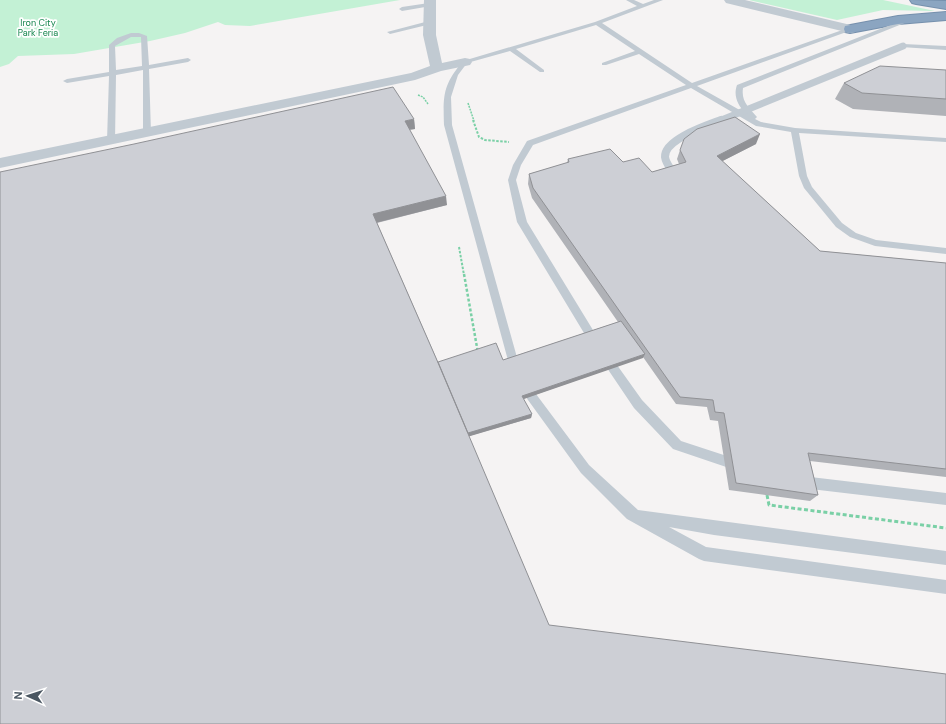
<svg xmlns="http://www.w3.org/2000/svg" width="946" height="724" font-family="'DM Sans',sans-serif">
	<rect width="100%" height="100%" fill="#f5f3f3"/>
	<path fill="#c3f1d5" d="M0,0h400l-150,26 -25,-1 -7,-3 -33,11 -35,8 -76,13 -56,2 -9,8 -9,3z
		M749,0h134l52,11 -52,-1 -46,10z"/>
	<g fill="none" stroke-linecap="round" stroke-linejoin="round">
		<g stroke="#7690ad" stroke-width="2">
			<path id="motorway" d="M910,0l36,1v8l-30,-5 -4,-1z
				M946,12v8l-48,4 -48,9 -5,-1 -1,-3 1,-3 53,-10z"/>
		</g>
		<path stroke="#7ad0a6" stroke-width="1.5" stroke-dasharray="2 1" stroke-linecap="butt" d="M418,95l5,2 5,7
			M468,103l6,18"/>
		<path stroke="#7ad0a6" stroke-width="2" stroke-dasharray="2.5 1.5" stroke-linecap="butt" d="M473,120l6,17 6,3 24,2
			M459,247l5,28"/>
		<path stroke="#7ad0a6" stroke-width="2.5" stroke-dasharray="3 2" stroke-linecap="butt" d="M464,274l14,79"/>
		<path stroke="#7ad0a6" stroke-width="3" stroke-dasharray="4 2.5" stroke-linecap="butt" d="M767,495l2,10 177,23"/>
		<path fill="#c1cad2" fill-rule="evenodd" d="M626,0h8l9,4 11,-4h9l-61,23 90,60 156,-55h4v2l-155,56 48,27c-7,-8 -12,-17 -8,-28l171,-67h4v2l-169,68c-2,14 6,19 14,29l-2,2 6,3 34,6 151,10v4l-147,-9 8,43 5,11 30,36 14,10 20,7 70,8v6l-71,-8 -25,-9 -14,-10 -32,-39 -5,-12 -8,-44 -35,-6 -65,-38 -158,57 -12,20 -5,15 11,42 69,113 -1,3 -4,1 -4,-1 -70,-116 -9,-42 5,-15 14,-24 159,-56 -47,-31 -33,11h-4v-2l33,-12 -39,-26 -80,24 28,21v2h-4l-30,-21 -43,12 -9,12 -7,22 1,28 66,236 -1,3 -4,1 -4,-1 -65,-239c-1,-30 -1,-40 19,-64l132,-39 42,-16z
			M429,3l2,1v2l-29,5 -3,-2 3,-2z
			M429,21l3,2 -1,1 -41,10 -3,-2z
			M131,33h8l8,3 2,29 39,-7 3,2 -3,2 -39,7 2,64 -4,2 -4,-2v-63l-27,5 -1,66 -4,2 -4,-2 2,-65 -42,7 -4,-2 4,-2 42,-7v-27l8,-7zM131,37h10l1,29 -26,4 -1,-24z
			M903,44l43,2v4l-45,-3v-2z
			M613,363l4,2 25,35 39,41 61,20 2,4 -2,4 -4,2 -65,-22 -39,-41 -27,-40 2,-3z
			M532,392l4,2 53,71 49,45 308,41v14l-232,-30 -45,-8 37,20 240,33v14l-242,-33 -5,-2 -72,-40 -46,-46 -53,-73 -2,-3 2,-3z
			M802,476l144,17v12l-144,-17 -4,-2 -2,-4 2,-4z"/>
		<path fill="#c1cad2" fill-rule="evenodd" d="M424,0h12v35l6,28 23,-5 5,1 2,3 -2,3 -29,6 -26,9 -415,88v-10l411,-85 19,-7 -7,-31z
			M724,0h21l110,26 1,3 -1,3 -5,1 -124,-30z"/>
		<use href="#motorway" fill="#8ba5c1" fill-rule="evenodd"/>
		<path stroke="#c1cad2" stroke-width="7" d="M719,121l184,-75"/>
		<path stroke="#c1cad2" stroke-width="8" d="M674,174c-3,-5 -8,-10 -9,-17 -1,-18 43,-32 56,-37"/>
	</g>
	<path fill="#b0b2b7" d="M946,70v46l-93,-7 -18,-10 9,-16z
		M414,119l1,10 -6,1 38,75 -70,18 61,139 65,-2 115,-38 -86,-124 -4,-14 1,-10 38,-11 1,-4 55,3 29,10 27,-8 -2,-5 3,-9 76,-6 -34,17 98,90 126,12v214l-136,-16 8,34 -8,6 -81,-11 -11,-69 -8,-1 -3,-13 -31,-3 -33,-47 -120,42 9,15 -1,4 -62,18 -469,288z"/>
	<path fill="#909195" d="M414,119l1,10 -9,1 -1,-9z
		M760,134l-4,10 -43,22 4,-10z
		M446,196l1,9 -72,18 -2,-9z
		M645,354l-2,4 -122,42 1,-4z
		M532,414l-1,4 -64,19v-4z"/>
	<path fill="#cdcfd5" stroke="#909195" d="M880,66l66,4v29l-84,-6 -18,-10z
		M393,87l21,32 -9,2 41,75 -73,18 63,144 113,267 397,49v50h-946v-552l134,-28z
		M735,117l25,17 -43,22 103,95 126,12v206l-138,-16 10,42 -82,-12 -12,-70 -9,-1 -2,-12 -33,-3 -147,-209 -4,-14 40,-12 -1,-3 42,-10 13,13 16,-4 13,14 34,-10 -6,-12 4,-11 13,-10z
		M621,321l24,33 -123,42 10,18 -64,19 -30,-71 58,-19 7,17z"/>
	<g text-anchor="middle" stroke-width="3.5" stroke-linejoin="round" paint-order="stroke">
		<g font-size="9" fill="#17864f" stroke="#fff">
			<text x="38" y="26">Iron City<tspan x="38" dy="10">Park Feria</tspan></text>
		</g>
	</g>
	<g transform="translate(28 696) rotate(273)" stroke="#ffffff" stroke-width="3" paint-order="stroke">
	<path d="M0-3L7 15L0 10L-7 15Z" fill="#4a5661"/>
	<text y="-6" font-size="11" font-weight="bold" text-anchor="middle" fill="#4a5661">N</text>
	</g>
</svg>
